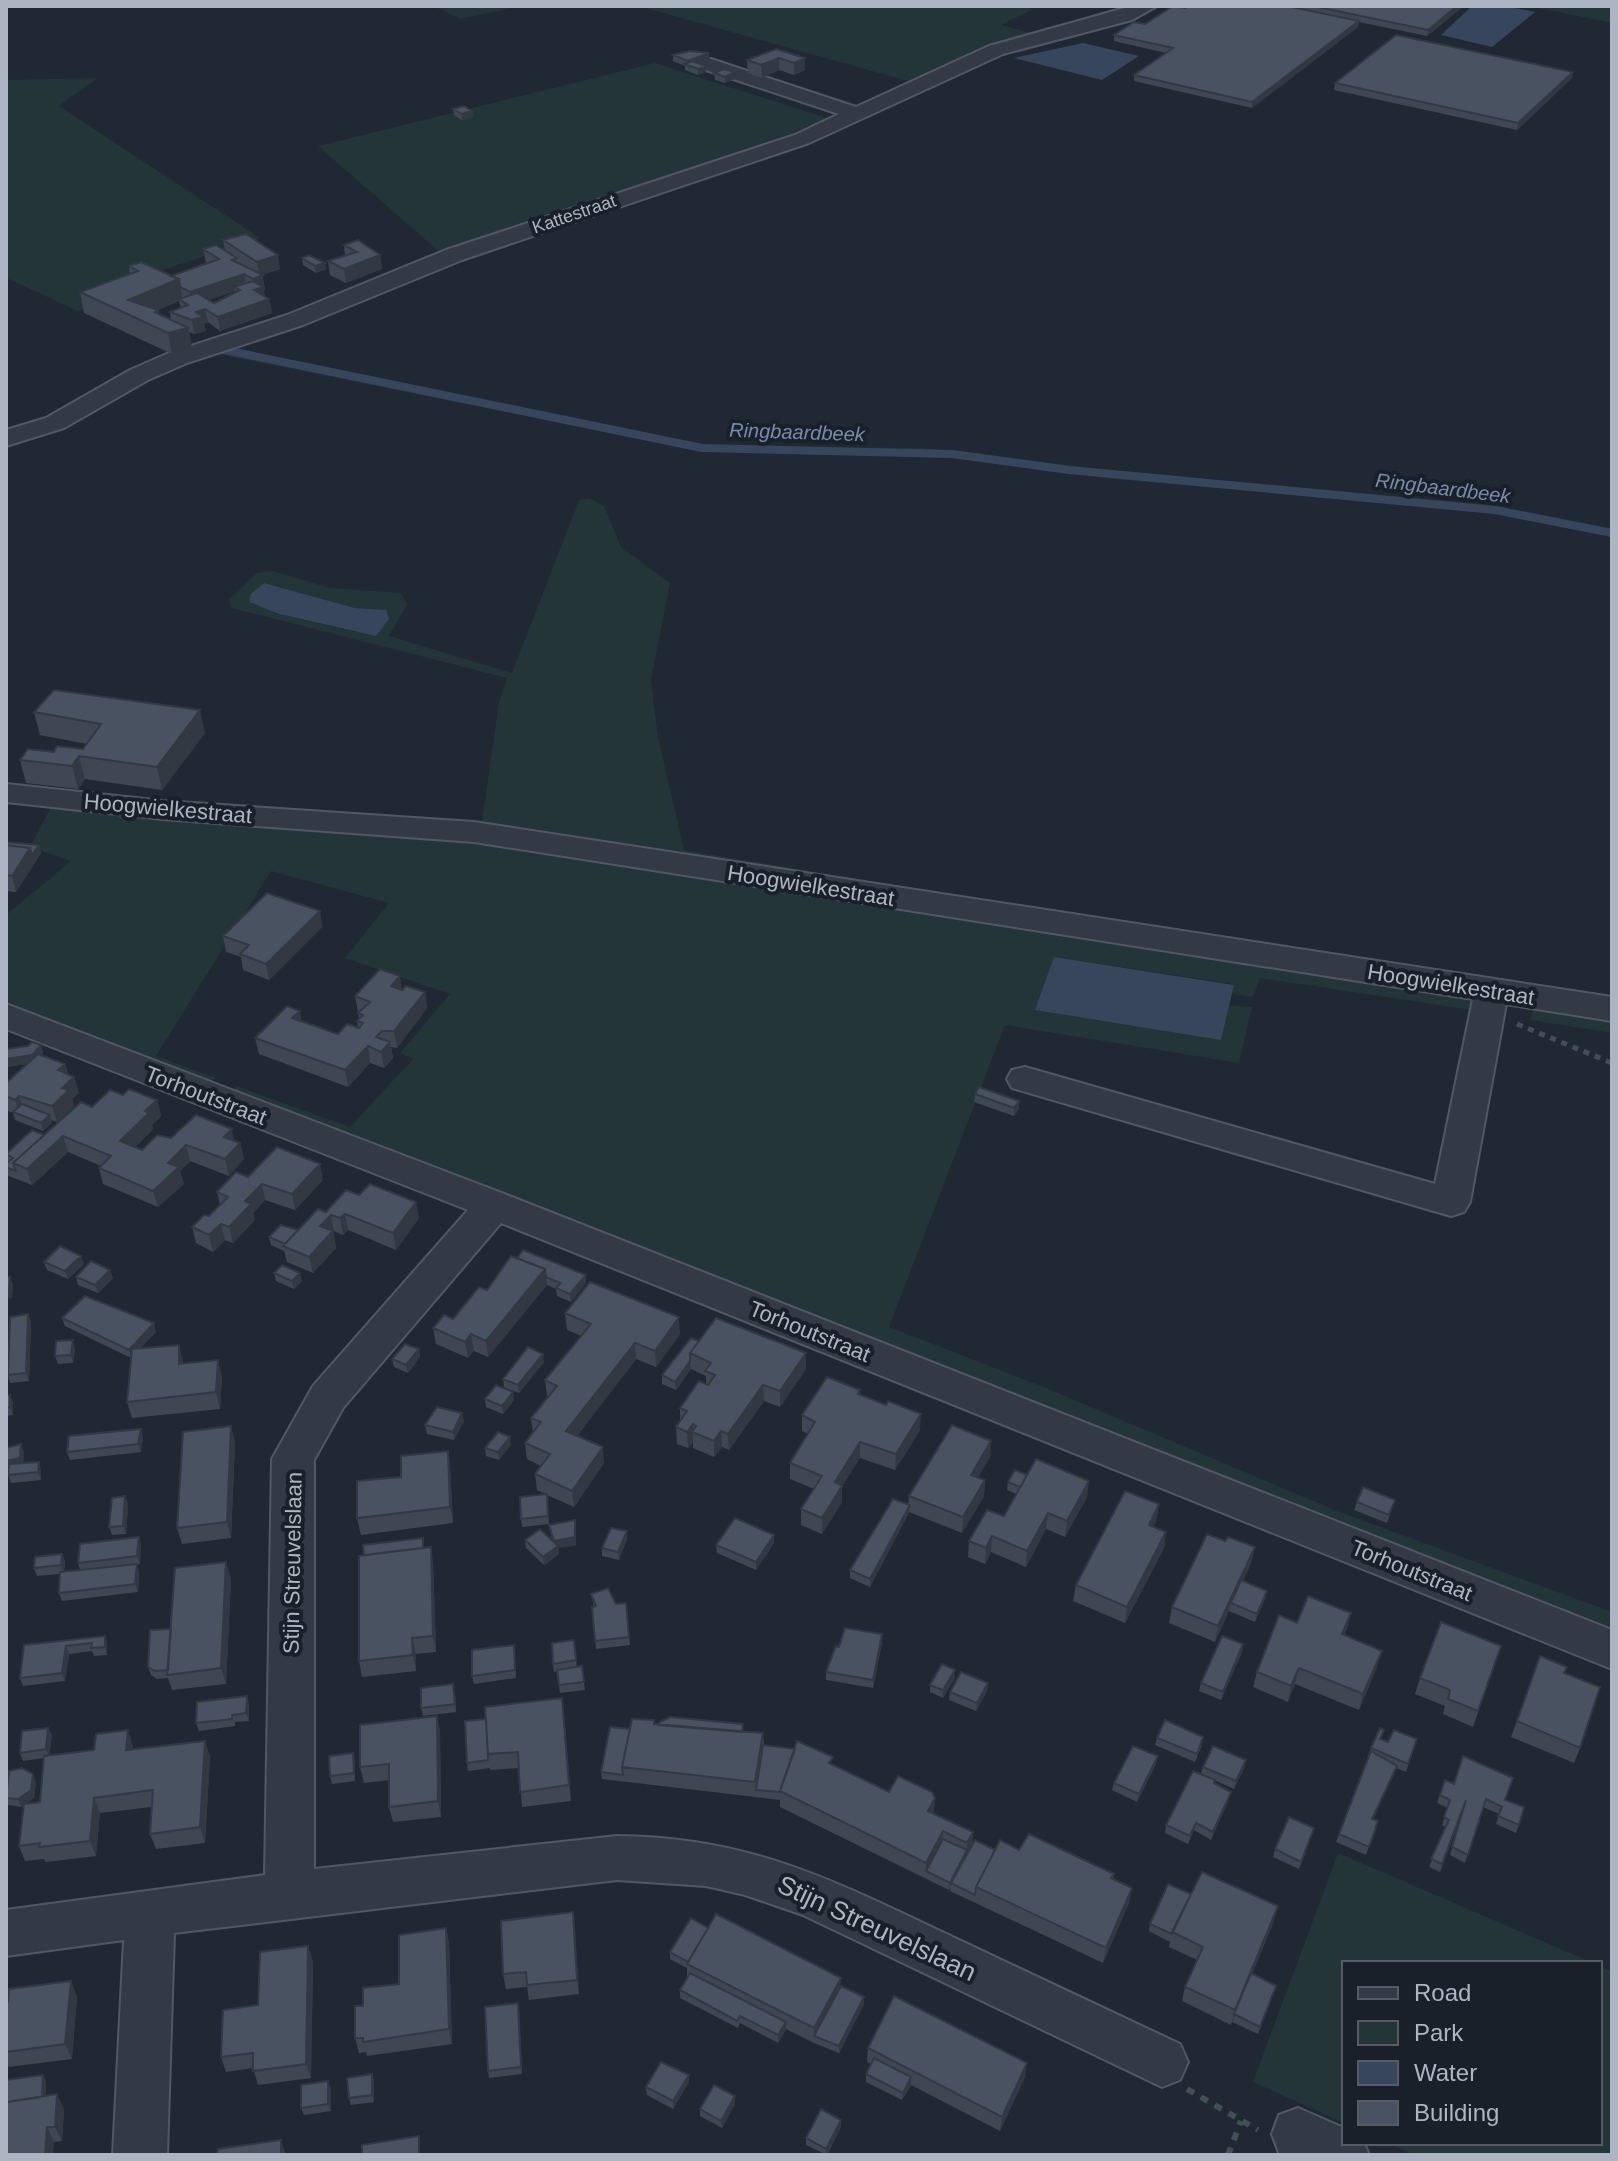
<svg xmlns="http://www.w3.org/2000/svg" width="1618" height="2161" font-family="Arial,sans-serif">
	<rect width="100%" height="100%" fill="#202834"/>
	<path fill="#233536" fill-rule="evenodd" d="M433,6h89l-61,13z
		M638,6h381l14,3 -32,16 37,10 -123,48z
		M1528,6h84v17z
		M655,63l181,58 -393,134 -125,-109z
		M98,78l-39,28 201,132 -173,57 12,7 -21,9 -72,-33v-198z
		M226,347l452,94 41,5 201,2 55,5 116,15 401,37 120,24v8l-117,-24 -380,-34 -155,-21 -262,-8 -486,-97 -66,26z
		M589,498l15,8 17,41 49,36 -19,97 7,57 26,113 293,49 635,96v10l-1131,-177 18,-126 8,-24 -276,-70 -2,-9 28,-26 16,-2 57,17 71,5 6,12 -18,31 123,37 67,-173zM264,583l91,25 31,2 -31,22 -76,-18 -30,-12z
		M53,803l389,31 1029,160 1,16 -212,-32 -7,19 -21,-3 2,-10 -180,-27 167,83 8,-35 23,2 -13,56 -234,-38 -116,302 157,61 291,123 275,101v22l-1378,-542 2,-6 114,41 63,-68 -13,-6 50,-59 -105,-36 44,-55 -118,-32 -115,185 60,22 -11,5 -199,-76v-92l65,-54 -41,-14z
		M1533,1003l79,13v17l-81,-13z
		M1338,1853l255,110h-249v160l-91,-41z
		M1600,1966l12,5v184h-198l-27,-12h213z"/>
	<path fill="#37465c" d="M1472,6h32l31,6 -43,35 -51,-12z
		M1083,43l56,13 -37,24 -88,-22z
		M264,583l91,25 31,2 3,9 -13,17 -97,-22 -30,-12 2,-8z
		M1054,957l180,28 -13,55 -186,-30z"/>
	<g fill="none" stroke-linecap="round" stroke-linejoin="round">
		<path stroke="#37465c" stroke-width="6" d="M214,348l10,2"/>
		<path stroke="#37465c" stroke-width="8" d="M215,348l487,100 250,6 117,16 426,40 117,23"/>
		<g stroke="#515863" stroke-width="4">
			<path id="minor" d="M1132,6h25l-25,14 -129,34 -194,89 -347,117 -159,65 -116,38 -39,17 -84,48 -58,18v-16l40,-12 84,-48 39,-17 118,-38 159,-65 349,-115 44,-21 -142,-47 -3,-4 3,-4h14l145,48 133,-61z
				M6,784l157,17 311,21 1138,175v24l-106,-17 -36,198 -6,10 -13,4 -439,-128 -5,-9 5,-9 13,-3 410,117 38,-185 -999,-157 -311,-23 -157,-17z
				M6,1004l501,191 1105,435v39l-1111,-446 -158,185 -29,52v409l303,-33c135,1 219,46 338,102 75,36 150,71 225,106l8,18 -8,18 -18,7 -359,-172 -58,-20 -39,-9 -89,-6 -443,53 -7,222h-54l11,-215 -118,16v-46l259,-35 7,-416 41,-73 155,-176 -462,-181z
				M1298,2108l46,20v15h20l5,12 -90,-2 -7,-19 7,-19z"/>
		</g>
		<path stroke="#405053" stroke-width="5" stroke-dasharray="6 6" stroke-linecap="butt" d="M1517,1024l95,39"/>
		<path stroke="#405053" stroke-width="6" stroke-dasharray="8 8" stroke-linecap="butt" d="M1187,2089l71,41
			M1228,2155l13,-34"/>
		<use href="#minor" fill="#343a45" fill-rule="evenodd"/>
	</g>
	<path fill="#3f4753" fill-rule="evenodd" d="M1188,6h276l-37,30 -68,-14 -1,5 -106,81 -118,-27v-6l32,-22 -52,-12v-6l31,-11z
		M776,49l29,21 -11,5 -15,-5 -17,8 -14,-5 -1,-13z
		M673,55l37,4 -12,4 8,9 -8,3 -13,-5v-4l-12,-5z
		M1573,72l-1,6 -55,52 -183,-40 1,-7z
		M714,73l21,6 -10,4 -10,-3z
		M453,109l19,2 1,6 -11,3 -8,-5z
		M223,240l57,29 -18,6 3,14 -2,1 1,6 5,3 3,14 -52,18 -12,-9 -4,2 2,7 -12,3 -5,-2 3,16 -20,6 -88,-41 -4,-21 50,-18 -1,-8 42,10 36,-13h-1l-3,-14 22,1zM235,291v2l-21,10 -5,-3zM179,301l2,7 -11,4 1,8 -12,-6 -1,-4z
		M344,245l36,10 2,14 -36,14 -16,-8 -2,-14 17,-5z
		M302,258l24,11 -10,4 -13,-8z
		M34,712l171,21 -43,57 -77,-11 -7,10 -52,-6 -6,-23 34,-8 29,-3 4,-5 -47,-9z
		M6,842l35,11 -25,39 -10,-1z
		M320,911l2,16 -53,53 -26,-10 -2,-13 -15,-5 -3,-16z
		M402,990l23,2 2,16 -30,40 -6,-1 2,11 -9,10 -14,-5 -22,24 -89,-33 -4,-16 47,-16 36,12 20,-7 -1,-6 2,-3 -4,-22z
		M41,1045l2,8 -2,2 24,9 3,10 6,3 5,16 -7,6 2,7 -17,16 -6,-2 1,3 -9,8 -28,-11 -2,-7 -7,-3v-28h1l19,-18 -20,3v-18z
		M975,1094l44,7v8l-5,7 -40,-14z
		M123,1095l34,5 4,16 -9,9 1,4 -18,18 7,3 29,-12 63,3 6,2 4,16 -15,17 -39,-15 -10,10 4,13 -26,23 -55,-23 -4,-16 2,-2 -33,-14 -36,33 -26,-10v-11l2,-1 -2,-9 38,-19 48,-28z
		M248,1177l75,3 -28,30 -30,-10 -12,13 2,7 -22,23 -8,-3 -12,12 -17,-9 -4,-16 17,-11 11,-11 -3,-13z
		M326,1212l93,6 -23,32 -48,-20 -5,5 -9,-4 -1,1 3,16 -23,25 -26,-11 -3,-11 -13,-6 -2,-8 29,-7z
		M517,1258l69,17v8l-15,19 -14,-6 -1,-7 -9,-4 -59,72 -14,-6 -6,7 -32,-14 -3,-16 20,-9 34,-29z
		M44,1262l40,2 -16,15 -21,-9z
		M274,1273l28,8 -8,8 -18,-8z
		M76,1277l37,1 -15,15 -20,-8z
		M565,1313l115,21 -24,33 -20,-8 -59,77 27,27 -30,44 -27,-12 2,29 -27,3 -1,-8 25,-25 -9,-4 -2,-16 6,-8 -14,-7 -2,-16 8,-10 -2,-15 17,-21 -1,-1 -2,-16 37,-44 -15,-6z
		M28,1314l3,8 -2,59 -19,2 -2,-8z
		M62,1318l94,14 -16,16 39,-3 4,19 39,13 -2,32 -88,9 -5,-16 4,-44 -66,-32z
		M699,1341l107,28 -26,38 -16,-6 -35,49 -7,-3 -8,10 -21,-9v-6l-5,6 -11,-4 -1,-17 4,-6v-13l26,-24v-8l-15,-7 -15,21 -14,-6v-9z
		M75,1348l-2,15 -15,1 -3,-8z
		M419,1349l1,8 -12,16 -14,-6 -2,-8z
		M544,1362l-25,31 -15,-6 -1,-8z
		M860,1390v5l60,35 -25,40 -35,-12 -18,28v16l-20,32 -21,-9v-16l13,-20 -24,-10v-16l18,-29 -6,-3v-16z
		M6,1395h4l3,8v12l-7,1z
		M485,1399l29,1 -11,14 -17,-7z
		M464,1421l-10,19 -27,-6 -2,-9z
		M143,1437l-2,15 -71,8 -3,-8z
		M991,1441l-1,16 -12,20 7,3 -1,16 -22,37 -53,-21 -39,75 -20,-9v-8l58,-65 1,-9z
		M235,1442l-4,96 -49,6 -5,-16z
		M511,1445l-12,15 -13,-4 -1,-8z
		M448,1451l2,16 3,56 -92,12 -4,-17 44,-41z
		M24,1452l-1,11 18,7v10l-30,3 -3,-8v-6z
		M1008,1482l79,15 -22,40 -19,-8 -20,38 -35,-15 -6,12 -17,-7 1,-16 35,-25 12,-22 -9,-4z
		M125,1496l3,8 -2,30 -14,1 -3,-8z
		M1395,1500l-8,23 -33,-13 3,-8z
		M1159,1504l-3,17 -3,6 13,5 -2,16 -39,75 -52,-22 3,-16z
		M575,1520l1,25 -18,3 1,6 -15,11 -18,-17 -1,-8h27l-3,-15z
		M627,1531v8l-8,21 -17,-4v-8z
		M774,1535v8l-18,27 -39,-17 -1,-8z
		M139,1537l2,8 -1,19 -3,1 2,7 -1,20 -76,9 -3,-8 1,-19 -23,2 -3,-8 28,-14 3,8 -1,10 16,-2 -2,-7z
		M1225,1541l30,6 -4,16 -8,18 22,18 -10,23 -26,-11 -14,31 -46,-19 3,-16z
		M424,1548l9,15 3,89 -20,2v17l-54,6 -3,-16z
		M231,1578l-5,106 -54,6 -4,-12 -11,1 -6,-4 -3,-8 23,-38z
		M591,1594l25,10 10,-1 4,42 -34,4 -4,-42h2z
		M1351,1613l-7,22 33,32 -18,43 -64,-26 -7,18 -35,-15 4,-15 40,-49z
		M105,1636l2,8v11l-13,1 -2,-5 -23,3 -4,27 -42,5 -3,-8 4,-33z
		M574,1640l3,27 5,-1 3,24 -25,3 -3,-22 -3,1 -1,-8z
		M882,1642l-9,46 -47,-8v-8z
		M514,1645l2,33 -42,6 -2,-8z
		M1501,1646l-28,81 -30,-13 2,-8 -30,-12 5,-16z
		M1242,1652l-21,48 -22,-9 2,-8z
		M1540,1656l24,17 16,75 -6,15 -63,-26z
		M955,1678l-12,20 -13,-6v-7z
		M988,1683l-1,8 -11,20 -27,-11 1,-8z
		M455,1692l1,20 -33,4 -2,-8z
		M249,1704v17l-14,1v4l-36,5 -3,-8z
		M564,1714l7,87 -49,6 -3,-39 -29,2v-2l-22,3 -1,-8z
		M437,1716l3,16 1,85 -48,5 -4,-15v-27l-25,3 -4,-16z
		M654,1724l109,9 1,12 69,20 140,67 -1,13 23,5h24l95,24 -1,5 16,24 -26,60 -153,-72 1,-4 -2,3 -169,-83v-7l-178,-21 -1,-7 29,-43z
		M48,1728l4,8 -3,19 84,-9v4l77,6 -5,87 -49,6 -6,-15 2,-27 -52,6 -4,43 -50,6 -2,-3 -19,2 -6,-15 5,-41 -3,2 -13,-2 -2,-6v-8l30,-9 -2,16 -8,5 14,-1 4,-44 -21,3 -3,-8z
		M1157,1738l45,7 -7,17 -40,-17z
		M1381,1739l7,3 29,-3 -11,33 -10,-4 -23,51 5,2 -12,34 -30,-13 35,-94z
		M355,1760v21l-23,3 -2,-8z
		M1246,1760l-2,8 -10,21 -33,-15 2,-7z
		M1156,1764l-19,38 -25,-12 2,-7z
		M1445,1780l9,4 51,16 14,25 -3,8 -20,-9 3,-10 -16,-7 -18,56 -15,-8 14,-47 -24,64 -11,-5 17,-40 -4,-2 6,-17 -11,-5z
		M1229,1799l-18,41 -17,-10 -6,14 -23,-11 1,-8z
		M1314,1828l-15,41 -26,-12 2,-8z
		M1191,1894l83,27 -22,53 24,12 -18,48 -26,-12 1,-3 -2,6 -49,-24 3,-14 12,-27 -28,-13 1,-5 -21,-11 1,-7z
		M573,1912l6,82 -50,6 -2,-13 -21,2 -3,-15z
		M446,1928l3,15 3,101 -85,12 -1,-4 -7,1 -4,-15 8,-32 36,-22z
		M708,1928l133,58 23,18 -25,49 -25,-10 -28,-14 -8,14 -38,-20 -2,5 -58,-30v-8l7,-13v-9l-17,-9v-7z
		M313,1961l-2,117 -53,7 -5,-17 -27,4 -5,-15 37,-52z
		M77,1996l-5,63 -63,8 -3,-5v-60z
		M519,2010l3,64 -33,4 -1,-7z
		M868,2048l157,29 -25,54 -89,-46 -9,15 -36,-18v-8l5,-10 -4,-2z
		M372,2074l2,7v21l-23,3 -2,-7z
		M43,2075l3,7 -1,14 19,13 -2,32 -8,1 -48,13z
		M689,2075v7l-16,27 -26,-14 -1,-8z
		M331,2089v22l-27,4 -3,-7z
		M735,2096v8l-13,24 -22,-12v-7z
		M841,2127l-14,28 -21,-10v-7z"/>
	<path fill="#333943" d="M1457,6h7l-37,30 1,-6z
		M1359,21l-1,6 -106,81v-6z
		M709,53l1,6 -19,7h-3v-5z
		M779,58v12l-17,8 -1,-13z
		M805,58v12l-11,5v-12z
		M706,66v6l-8,3v-6z
		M735,72v7l-10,4v-6z
		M1573,72l-1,6 -55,52 1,-7z
		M472,111l1,6 -11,3v-6z
		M278,255l2,14 -21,7 -2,-14z
		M380,255l2,14 -36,14 -2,-14z
		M325,263l1,6 -10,4 -1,-7z
		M244,274l2,13h-12l1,4 -42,15 -3,-14z
		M263,275l2,26 -9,2 -3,-24z
		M179,279l4,21 -4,-1v2l-42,17 -9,-18z
		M269,299l3,14 -52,18 -2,-14z
		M205,309l3,13 -4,2 2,7 -12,3 -2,-14 4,-8z
		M188,328l4,20 -20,6 -4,-21z
		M200,710l5,23 -43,57 -5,-23z
		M79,756l6,23 -7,10 -6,-23z
		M39,845l2,8 -25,39 -4,-16 18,-28z
		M320,911l2,16 -53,53 -3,-16z
		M400,976l2,16 -11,-6z
		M425,992l2,16 -30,40 -3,-17z
		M300,1011l3,16 -11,-9z
		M390,1042l3,16 -9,10 -3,-16z
		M41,1045l2,8 -9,10 -28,4v-8z
		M368,1046l2,17 -22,24 -3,-17z
		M65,1064l4,16 -11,-10z
		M74,1077l5,16 -7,6 2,7 -17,16 -5,-16 10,-18z
		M19,1096l5,16 -4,4 -5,-16z
		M157,1100l4,16 -9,9 1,4 -28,28 -5,-16z
		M1019,1101v8l-5,7v-8z
		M50,1115l2,8 -9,8 -2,-8z
		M232,1129l3,17 -11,-9z
		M63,1136l5,16 -36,33 -5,-16z
		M240,1143l4,16 -15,17 -4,-17z
		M186,1145l4,16 -10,10 4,13 -26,23 -5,-16 15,-28z
		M320,1164l3,16 -28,30 -3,-16z
		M262,1184l3,16 -12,13 2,7 -22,23 -4,-16 16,-26z
		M416,1202l3,16 -23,32 -3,-17z
		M345,1214l3,16 -5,5 -3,-17z
		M331,1215l5,33 -23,25 -4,-16 11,-31z
		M221,1224l4,16 -12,12 -4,-17z
		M81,1256l3,8 -16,15 -3,-8z
		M545,1269l2,16 -59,72 -2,-16z
		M110,1270l3,8 -15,15 -3,-8z
		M300,1273l2,8 -8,8 -2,-8z
		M586,1275v8l-15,19 -1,-8z
		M10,1277l3,8 -1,13 -6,1v-9z
		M28,1314l3,8 -2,59 -3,-8z
		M679,1317l1,17 -24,33 -1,-16z
		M154,1323l2,9 -25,26 -2,-8z
		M471,1334l3,17 -6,7 -3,-16z
		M73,1340l2,8 -2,15 -2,-8z
		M635,1343l1,16 -68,89 -2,-17z
		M179,1345l4,16 1,20 -5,-17z
		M419,1349l1,8 -12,16 -2,-8z
		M806,1353v16l-26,38v-16z
		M543,1354l1,8 -25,31 -1,-8z
		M218,1360l4,17 -2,32 -4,-17z
		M690,1361l1,8 -15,21 -1,-8z
		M763,1385l1,16 -35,49 -1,-16z
		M513,1392l1,8 -11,14 -1,-8z
		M10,1395l3,8v12l-3,-8z
		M462,1413l2,8 -10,19 -1,-8z
		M921,1414l-1,16 -25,40 1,-16z
		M693,1424v18l-5,6 -1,-16z
		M231,1426l4,16 -4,96 -4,-16z
		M141,1429l2,8 -2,15 -3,-8z
		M721,1431l1,16 -8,10v-16z
		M510,1437l1,8 -12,15 -1,-8z
		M991,1441l-1,16 -20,34 1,-16z
		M860,1442v16l-18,28v16l-20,32v-16l13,-36z
		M21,1444l3,8 -1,14 -17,4v-9z
		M603,1447l1,16 -30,44 -2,-16z
		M448,1451l2,16 3,56 -3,-16z
		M39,1462l2,8v10l-3,-8z
		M985,1480l-1,16 -22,37 1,-16z
		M1089,1481l-2,16 -22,40 2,-16z
		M125,1496l3,8 -2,30 -3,-8z
		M1159,1504l-3,17 -10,20 3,-16z
		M910,1505l-1,8 -39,74v-8z
		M1048,1513l-2,16 -20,38 1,-16z
		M575,1520l1,25 -18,3 1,6 -15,11 -1,-8 11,-16z
		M627,1531v8l-8,21 -1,-8z
		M1166,1532l-2,16 -39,75 2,-16z
		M774,1535v8l-18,27v-8z
		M992,1536l-1,16 -6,12 1,-16z
		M139,1537l2,8 -1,19 -3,-8z
		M431,1547l2,16 3,89 -3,-16z
		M1255,1547l-4,16 -18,41 -2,-1 -2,8 -14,31 3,-16z
		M62,1554l3,8 -2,11 -2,-8z
		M226,1562l5,16 -5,106 -5,-16z
		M137,1564l2,8 -1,20 -3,-8z
		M1267,1591l-2,8 -10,23 2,-8z
		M1351,1613l-4,16 -9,21 4,-16z
		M882,1634v8l-9,46v-8z
		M105,1636l2,8v11l-2,-8z
		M412,1638l4,16v17l-3,-16z
		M1243,1644l-1,8 -21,48 2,-8z
		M66,1646l3,8 -4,27 -3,-8z
		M1382,1651l-5,16 -18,43 4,-16z
		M1299,1668l-4,16 -7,18 3,-16z
		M955,1670v8l-12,20v-8z
		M988,1683l-1,8 -11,20 1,-8z
		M247,1696l2,8v17l-3,-8z
		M562,1698l2,16 7,87 -2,-16z
		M437,1716l3,16 1,85 -3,-16z
		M48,1728l4,8 -3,21 -3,-8z
		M128,1730l5,16 -1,20 -6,-16z
		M205,1741l5,15 -5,87 -5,-16z
		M353,1753l2,7v21l-1,-8z
		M1158,1756l-2,8 -19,38 2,-8z
		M1246,1760l-2,8 -10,21 2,-8z
		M1397,1766l-3,8 -24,53 2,-8z
		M33,1774l3,8 -2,16 -13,9 -3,-8z
		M1231,1792l-2,7 -18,41 2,-8z
		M94,1798l6,15 -4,43 -6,-15z
		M935,1798l-1,16 -6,-3z
		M943,1831l-1,15 -16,25v-8z
		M973,1832l-2,15 -5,11 1,-15z
		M967,1850l-1,8 -15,25 -2,7 1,-7z
		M1132,1888l-3,15 -26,60 3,-15z
		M1278,1906l-4,15 -43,104 4,-15z
		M573,1912l2,15 4,67 -2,-14z
		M446,1928l3,15 3,101 -3,-15z
		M308,1946l5,15 -2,117 -5,-14z
		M841,1978l-1,15 -26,43v-8z
		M71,1981l6,15 -5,63 -7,-15z
		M864,1997v7l-25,49v-7z
		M518,2003l1,7 3,64 -1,-7z
		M786,2022v8l-8,13v-8z
		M1027,2063l-2,14 -25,54 2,-14z
		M372,2074l2,7v21l-2,-7z
		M43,2075l3,7 -1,30 -4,-8z
		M689,2075v7l-16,27v-8z
		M911,2077v7l-9,16 1,-7z
		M328,2081l3,8v22l-3,-7z
		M57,2094l7,15 -2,32 -7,-14z
		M735,2096v8l-13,24 -1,-7z
		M841,2120v7l-15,28v-6z
		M47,2127l7,15 -1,13h-8z
		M281,2140l5,15h-5z"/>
	<path fill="#495260" stroke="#333943" stroke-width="2" d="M1173,6l12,2 3,-2h99l72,15 -107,81 -118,-27 39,-27 -59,-13 20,-13 11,2z
		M1313,6h144l-29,24z
		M1396,35l177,37 -55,51 -183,-40z
		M776,49l29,9 -11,5 -15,-5 -18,7 -14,-5z
		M690,51l19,2 -21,8 -15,-6z
		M692,61l14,5 -8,3 -14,-5z
		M724,69l11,3 -10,5 -11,-4z
		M464,106l8,5 -10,3 -9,-5z
		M246,234l32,21 -21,7 -34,-22z
		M358,240l22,15 -36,14 -16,-8 29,-9 -13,-7z
		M216,245l21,13 -5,2 31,15 -10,4 -9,-5 -54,18 -10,-5 -1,-8 -8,-3 48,-17 -16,-10z
		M309,255l16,8 -10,3 -13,-8z
		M141,262l38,17 -51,21 30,10 -3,2 33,16 -20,5 -88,-41 58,-21 -9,-5z
		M253,281l10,6 -9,3 15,9 -51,18 -13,-8 -9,3 7,5 -11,3 -22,-8 18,-7 -9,-6 18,-6 17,10 26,-13 -6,-3z
		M54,690l146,20 -43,57 -78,-11 -7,10 -52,-6 8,-11 26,3 3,-6 26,3 18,-25 -67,-12z
		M6,842l33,3 -7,10 -2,-7 -24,-3z
		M6,845l24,3 -18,28 -6,-1z
		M267,893l53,18 -54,53 -26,-10 9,-9 -26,-9z
		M380,969l20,7 -9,10 11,4 4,-4 19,6 -31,39h-12l-6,6 14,5 -9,10 -13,-6 -23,24 -90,-32 32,-32 13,5 -8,7 46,16 9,-10 12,4 4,-5 -6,-2 6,-6 -5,-2 12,-11 -15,-6z
		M32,1042l9,3 -9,10 -26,4v-10l22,-3z
		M38,1054l27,10 -7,6 16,7 -12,11 7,2 -17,16 -33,-10 -4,4 -9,-4v-13z
		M979,1087l40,14 -5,7 -39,-14z
		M129,1089l28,11 -12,11 4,2 -29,28 22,9 15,-15 14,3 25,-23 36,14 -8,8 16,6 -15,16 -39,-14 -18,18 11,4 -26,24 -54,-23 12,-12 -48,-20 -36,33 -14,-6 68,-61 11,5 18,-17 13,5z
		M22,1104l28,11 -9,8 -28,-11z
		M32,1130l12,5 -31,28 3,8 -10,-4v-3l7,-6 -7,-4z
		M277,1147l43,17 -28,30 -30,-10 -17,17 6,3 -22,23 -8,-3 -12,11 -17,-8 12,-12 5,1 19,-19 -11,-5 19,-20 12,5z
		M370,1184l46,18 -23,31 -48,-19 -5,4 -9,-3 -11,11 13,5 -24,26 -26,-11 35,-37 8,3 20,-22 13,5z
		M281,1225l17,5 -13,14 -16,-7z
		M60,1246l21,10 -16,15 -21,-9z
		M523,1250l63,25 -16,19 -14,-6 5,-5 -15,-6 -1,-8 -28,-11z
		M511,1256l34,13 -59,72 -15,-7 -6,8 -32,-14 11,-13 9,4 26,-32 8,3z
		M91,1261l19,9 -15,15 -19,-8z
		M282,1265l18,8 -8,8 -18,-8z
		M6,1277h4l-1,13h-3z
		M590,1282l89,35 -24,34 -20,-8 -69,88 37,16 -31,44 -37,-17 15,-20 -25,-11 16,-21 -10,-4 26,-32 -12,-6 46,-56 -26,-11z
		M85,1296l69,27 -25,27 -67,-32z
		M28,1314l-2,59 -18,2 2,-58z
		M716,1318l90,35 -26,38 -17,-6 -35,49 -7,-3 -7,10 -22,-9 4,-6 -3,-2 -6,8 -11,-5 11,-16 -7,-3 19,-27 9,4 7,-10 -10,-4 6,-8 -21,-10z
		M691,1338l8,3 -9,12v8l-15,21 -13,-7z
		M73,1340l-2,15 -16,1 1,-15z
		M405,1344l14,5 -13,16 -14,-6z
		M179,1345v19l39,-4 -2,32 -89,10 5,-53z
		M528,1347l15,7 -25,31 -15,-6z
		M827,1377l33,13 -2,4 13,5 15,6 2,-4 33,13 -25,40 -36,-12 -25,40 7,4 -20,32 -21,-9 21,-33 -32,-13 25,-41 -13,-7z
		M496,1385l17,7 -11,14 -17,-7z
		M6,1395h4v12l-4,1z
		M437,1407l25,6 -9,19 -28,-7z
		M952,1425l39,16 -20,34 14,5 -22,37 -54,-21z
		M231,1426l-4,96 -50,6 6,-96z
		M141,1429l-3,15 -71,8 2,-16z
		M498,1432l12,5 -12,15 -13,-4z
		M21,1444l-1,14 -14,3v-13z
		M448,1451l2,56 -93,11v-37l44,-4v-21z
		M1036,1459l53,22 -22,40 -19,-8 -21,38 -35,-15 -6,12 -17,-7 18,-31 17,6z
		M39,1462l-1,10 -30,3 1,-11z
		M1015,1470l12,5 -7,12 -12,-5z
		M1363,1487l32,13 -6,15 -32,-13z
		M1125,1491l34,13 -10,21 17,7 -39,75 -51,-22z
		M547,1494l1,22 -27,3 -1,-22z
		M125,1496l-2,30 -14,1 3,-29z
		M893,1499l17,6 -40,74 -20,-9z
		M735,1518l39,17 -18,27 -40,-17z
		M575,1520v17l-21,4 -5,-16z
		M611,1528l16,3 -9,21 -16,-4z
		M540,1529l18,17 -15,11 -18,-17z
		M1207,1534l18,7 3,-4 27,10 -37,79 -46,-19z
		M139,1537l-2,19 -59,7 2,-19z
		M423,1538v10l-59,7 -1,-10z
		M431,1547l2,89 -21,2 1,17 -54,6v-105z
		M62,1554l-1,11 -27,3 1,-11z
		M226,1562l-5,106 -54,7 8,-107z
		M137,1564l-2,20 -76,9 1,-21z
		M1241,1580l26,11 -10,23 -26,-11z
		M608,1588l8,16 10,-1 3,34 -34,4 -3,-34 4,-1 -5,-12z
		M1308,1596l43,17 -9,21 40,17 -19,43 -64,-26 -8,18 -34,-14 22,-57 18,8z
		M1441,1622l60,24 -23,65 -30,-12 2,-9 -30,-12z
		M845,1628l37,6 -9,46 -47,-8 10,-26 3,1z
		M171,1629l-3,41 -13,1 -7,-4 2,-37z
		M105,1636v11l-14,1 1,-5 -26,3 -4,27 -42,5 4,-33z
		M1222,1636l21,8 -20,48 -22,-9z
		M574,1640l2,20 -23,4 -1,-21z
		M514,1645l1,25 -43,6v-26z
		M1540,1656l27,11 -3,6 36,14 -20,61 -63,-27z
		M942,1664l13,6 -12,20 -13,-5z
		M582,1666l2,16 -25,3 -2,-15z
		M961,1672l27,11 -11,20 -27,-11z
		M453,1684l2,20 -34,4v-20z
		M247,1696l-1,17 -14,2v4l-36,4 1,-21z
		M562,1698l7,87 -49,7 -2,-40 -30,2 -3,-47z
		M437,1716l1,85 -49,6v-43l-29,3v-42z
		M670,1717l73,7 -1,8 -83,-7 1,-3z
		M486,1719l2,41 -21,3 -2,-42z
		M632,1719l22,1v4l109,9 -8,49 -133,-15z
		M1165,1720l38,17 -6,17 -40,-16z
		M610,1727l20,2 -8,38 1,8 -22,-3z
		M48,1728l-2,21 -26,4 2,-22z
		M1380,1728l4,2 -4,9 8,3 6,-12 23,9 -9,25 -37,-16z
		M128,1730l-2,20 79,-9 -5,86 -50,7 3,-44 -59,8 -4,43 -51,6 1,-4 -21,3 5,-42 16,-2 4,-46 50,-6 2,-16z
		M797,1741l36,16 -4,6 60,29 9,-16 34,16 3,6 -7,13 45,21 -6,11 -24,-12 -17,32 -146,-72z
		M763,1745l32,4 -15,42 1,1 -25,-2z
		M1133,1746l25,10 -19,38 -25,-11z
		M1213,1746l33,14 -10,21 -33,-14z
		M1371,1751l26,15 -25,53 6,2 -9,26 -30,-13z
		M353,1753l1,20 -24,3 -1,-20z
		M1463,1756l50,22 -8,22 19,7 -5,18 -21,-9 4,-9 -16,-8 -18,56 -16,-8 14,-47 -24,64 -11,-5 18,-39 -5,-3 6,-17 -10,-5 5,-15 9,4z
		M22,1768l11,6 -2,16 -13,9 -12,-1 3,-27z
		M1193,1771l22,9 -1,3 17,9 -18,40 -17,-9 -6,13 -24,-11z
		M1289,1817l25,11 -13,34 -26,-13z
		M1029,1834l85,40 -3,4 21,10 -26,60 -130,-61 24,-47 19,10z
		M943,1839l24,11 -17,33 -24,-12z
		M975,1840l20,10 -19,37 -1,8 -24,-12z
		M1202,1872l76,34 -43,104 -50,-23 18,-40 -31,-15z
		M1168,1884l23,10 -19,40 -22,-10z
		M573,1912l4,68 -50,5 -1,-13 -23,2 -2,-53z
		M716,1914l125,64 -27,50 -127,-64z
		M691,1918l17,10 -20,34 -18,-10z
		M446,1928l3,101 -86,13v-4h-8v-32h8v-18l36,-4v-49z
		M308,1946l-2,118 -53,7v-18l-32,4 2,-47 35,-5 2,-53z
		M690,1973l96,49 -8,13 -38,-19 -3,5 -57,-31z
		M1251,1973l25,13 -16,41 -26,-13z
		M71,1981l-6,63 -59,8v-50h2l1,-13z
		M841,1986l23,11 -25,49 -25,-10z
		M894,1996l133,67 -25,54 -134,-69z
		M518,2003l3,64 -33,4 -3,-64z
		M874,2058l37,19 -8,16 -37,-19z
		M661,2062l28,13 -16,26 -27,-14z
		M372,2074v21l-23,3 -2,-20z
		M43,2075l-1,22 -36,5v-22z
		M328,2081v23l-27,4v-23z
		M714,2085l21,11 -14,25 -21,-12z
		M57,2094l-2,33h-8l-2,28h-39v-53z
		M821,2109l20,11 -15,29 -20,-11z
		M419,2136v19h-57v-10z
		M281,2140v15h-64l1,-6z"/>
	<g text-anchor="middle" stroke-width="8" stroke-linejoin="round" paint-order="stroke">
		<g font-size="18" fill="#aeb5c2" stroke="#192029">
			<text transform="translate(574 214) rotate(-19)" y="6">Kattestraat</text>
		</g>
		<g font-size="20" font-style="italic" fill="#788ca9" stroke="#192029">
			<text transform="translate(797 432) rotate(2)" y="7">Ringbaardbeek</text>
			<text transform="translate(1443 488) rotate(7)" y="7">Ringbaardbeek</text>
		</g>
		<g font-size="22" fill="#aeb5c2" stroke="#192029">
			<text transform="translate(168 808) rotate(5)" y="8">Hoogwielkestraat</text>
			<text transform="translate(811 885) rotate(9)" y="8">Hoogwielkestraat</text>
			<text transform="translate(1451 984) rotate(9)" y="8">Hoogwielkestraat</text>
			<text transform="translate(206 1095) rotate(21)" y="8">Torhoutstraat</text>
			<text transform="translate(810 1331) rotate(22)" y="8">Torhoutstraat</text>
			<text transform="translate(292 1563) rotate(-89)" y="8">Stijn Streuvelslaan</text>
			<text transform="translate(1412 1570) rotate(22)" y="8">Torhoutstraat</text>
		</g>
		<g font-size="26" fill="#aeb5c2" stroke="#192029">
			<text transform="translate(877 1928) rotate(25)" y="9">Stijn Streuvelslaan</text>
		</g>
	</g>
	<rect width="1618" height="2161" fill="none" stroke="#aeb5c2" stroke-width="16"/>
	<rect x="1342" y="1961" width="260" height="184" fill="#192029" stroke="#555c66" stroke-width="2"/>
	<rect x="1358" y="1987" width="40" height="12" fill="#343a45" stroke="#555c66" stroke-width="2"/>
	<text x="1414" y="2001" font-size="24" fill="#aeb5c2">Road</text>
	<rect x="1358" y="2021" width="40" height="24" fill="#233536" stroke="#555c66" stroke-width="2"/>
	<text x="1414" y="2041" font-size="24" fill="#aeb5c2">Park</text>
	<rect x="1358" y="2061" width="40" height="24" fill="#37465c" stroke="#555c66" stroke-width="2"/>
	<text x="1414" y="2081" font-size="24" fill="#aeb5c2">Water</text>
	<rect x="1358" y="2101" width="40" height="24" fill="#495260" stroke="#555c66" stroke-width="2"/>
	<text x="1414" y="2121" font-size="24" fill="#aeb5c2">Building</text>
</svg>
